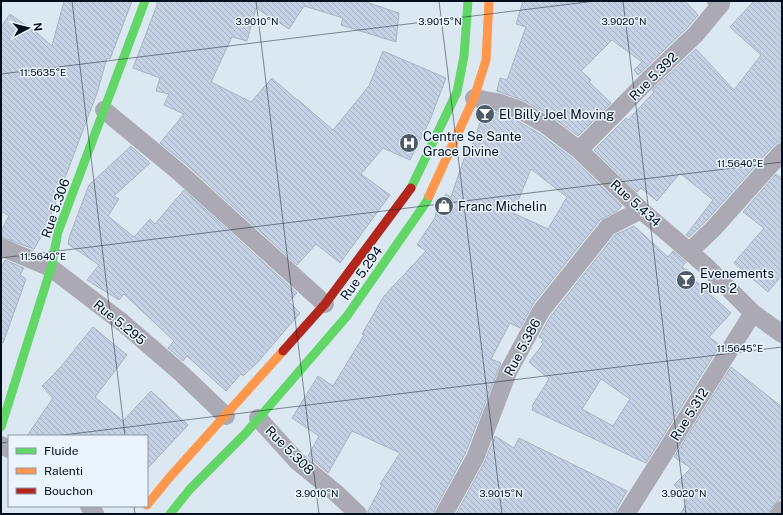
<svg xmlns="http://www.w3.org/2000/svg" width="783" height="515" font-family="'Public Sans',sans-serif">
	<defs>
		<pattern id="building-back-hatch" width="6" height="6" patternUnits="userSpaceOnUse"><rect width="6" height="6" fill="#c4d1e4"/><path d="M-1 5l2 2M0 0l6 6M5-1l2 2" fill="none" stroke="#a7b2c3"/></pattern>
	</defs>
	<rect width="100%" height="100%" fill="#dbe8f2"/>
	<path fill="url(#building-back-hatch)" stroke="#a8b3c2" fill-rule="evenodd" d="M64,1h68l-22,58 -3,-1 -10,35 -51,135 -12,21 -33,-12v-6l8,-15 -8,-5v-184l9,-13 27,19 15,13z
		M157,1h206l36,12 -3,29 -55,-17 2,-7 -39,-12 -15,23 -33,-21 -9,33 -15,-4 -21,45 40,20 21,-24 25,22v-1l36,31 36,-44 14,-35 63,27 -16,42 -20,40 -27,-12 -22,26 29,21 -50,68 -24,-19 -19,21 -111,-101 -26,-21 24,-29 -20,-9 5,-11 -13,-3 4,-13 -27,-10 24,-63z
		M523,1h162l13,14 -10,12 -50,48 -4,-5 8,-8 -30,-22 -31,31 10,9 -2,2 22,21 -33,33 -27,-20 -26,-15 -28,-10 3,-13 7,2 19,-53 -10,-3z
		M754,1h28v141h-4l-4,3 -68,76 -17,16 -3,-2 27,-35 -33,-27 -23,28 -16,-13 -4,4 -43,-42 32,-32 2,2 26,-28 -2,-2 44,-41 38,41 27,-35 -31,-28z
		M484,111l8,3v-2h2l22,8 24,14 32,24 50,48 -5,5 -17,9 -67,84 -13,24 -10,-5 -19,36 10,4 -36,91 -30,55 -1,5h-66v-3l14,-26 -2,-1 20,-31 -48,-22 -24,42 -20,-17 11,-20 -27,-18 26,-42 15,10 31,-51 -2,-1 22,-38 42,-45 -9,-6 19,-29 -1,-1 11,-21 5,3 17,-50 3,2zM531,169l36,28 -19,32 -35,-16z
		M131,146l19,17 -36,33 5,3 -11,17 26,21 16,-18 5,5 29,-34 113,103 -8,9 11,11 -43,50 -14,13 -2,-2 -15,17 -39,-35 -4,5 -15,-13 6,-7 -50,-47 -5,6 -32,-20 12,-15 -31,-21 2,-9 19,-50z
		M776,174l6,5v96l-14,17 -34,-29 30,-35 -21,-16z
		M634,226l34,31 5,-6 13,11 -4,5 10,6 -2,3 41,37 -22,24 11,8 -74,118 -114,-53 1,-3 -1,-1 17,-27 -20,-17 14,-18 -2,-2 3,-3 -5,-2 11,-20 65,-82zM601,379l29,20 -17,27 -31,-17z
		M5,260l19,8 -4,7 6,4 -23,64 -2,-1v-78l2,1z
		M93,327l34,28 -32,42 28,24 28,-30 37,34 -41,44v-33h-120l26,-38 -11,-12 17,-17z
		M731,367l51,40v88l-3,5 -8,8 -2,6h-89l7,-11 -2,-2 2,-3 -13,-13 17,-17 -17,-11z
		M495,436l19,12 5,-10 108,53 -10,17 -1,6h-160l28,-51z"/>
	<g fill="none" stroke-linecap="round" stroke-linejoin="round">
		<path stroke="#aba9b3" stroke-width="18" d="M474,98l23,4 23,8 26,15 33,25 62,60 65,56 47,47 29,21
			M104,110l75,62 146,132
			M579,150l71,-72 46,-44 25,-30 -5,-3
			M1,247l50,21 72,55 59,51 44,42
			M690,251l24,-23 68,-76
			M258,418l39,43 39,32 22,21
			M1,445l8,4
			M89,506l6,8
			M444,514l31,-56 33,-86 33,-61 67,-84 33,-17
			M626,514l127,-201
			M779,514l3,-4"/>
		<path stroke="#63d668" stroke-width="9" d="M411,188l46,-96 7,-36 4,-55
			M1,427l50,-159 7,-36 87,-231
			M170,514l20,-25 55,-55 102,-118 80,-115 2,-5"/>
		<path stroke="#ff974d" stroke-width="9" d="M429,196l45,-98 12,-38 3,-59
			M147,505l22,-27 114,-127"/>
		<path stroke="#b3261e" stroke-width="9" d="M283,351l42,-47 86,-116"/>
	</g>
	<path fill="none" stroke="#000f1e" stroke-width="1" stroke-opacity="0.45" d="M72,1l53,435M256,1l63,513M439,1l63,513M623,1l63,513M1,74l594,-73M1,258l781,-96M55,436l727,-89M1,443l8,-1M134,506l1,8"/>
	<defs>
		<g id="bar-disc" transform="scale(1)"><circle r="9.5" fill="#4d5b68" stroke="#e9f4fe"/><path d="M-6-5H6L.8 .8V4.5H3.5V6h-7V4.5H-.8V.8Z" fill="#fff"/></g>
		<g id="hospital-disc" transform="scale(1)"><circle r="9.5" fill="#4d5b68" stroke="#e9f4fe"/><path d="M-5-5h3v3.5h4V-5h3V5h-3V1.5h-4V5h-3Z" fill="#fff"/></g>
		<g id="shop-disc" transform="scale(1)"><circle r="9.5" fill="#4d5b68" stroke="#e9f4fe"/><path d="M-5-2.5h2.3a2.7 3.5 0 0 1 5.4 0H5L5.5 6h-11ZM-1.5-2.5h3a1.5 2.3 0 0 0-3 0Z" fill="#fff"/></g>
	</defs>
	<g fill-rule="evenodd">
		<use href="#bar-disc" x="485" y="114"/>
		<use href="#hospital-disc" x="409" y="143"/>
		<use href="#shop-disc" x="444" y="206"/>
		<use href="#bar-disc" x="686" y="280"/>
	</g>
	<g text-anchor="middle" stroke-width="3" stroke-linejoin="round" paint-order="stroke">
		<g font-size="13" fill="#000f1e" stroke="#e9f4fe">
			<text transform="translate(653 76) rotate(-45)" y="5">Rue 5.392</text>
			<text transform="translate(636 203) rotate(42)" y="5">Rue 5.434</text>
			<text transform="translate(55 208) rotate(-71)" y="5">Rue 5.306</text>
			<text transform="translate(361 273) rotate(-55)" y="5">Rue 5.294</text>
			<text transform="translate(120 322) rotate(39)" y="5">Rue 5.295</text>
			<text transform="translate(522 347) rotate(-62)" y="5">Rue 5.386</text>
			<text transform="translate(689 414) rotate(-58)" y="5">Rue 5.312</text>
			<text transform="translate(290 450) rotate(45)" y="5">Rue 5.308</text>
		</g>
		<g font-size="13" fill="#000f1e" stroke="#e9f4fe" text-anchor="start">
			<text x="499" y="119">El Billy Joel Moving</text>
			<text x="423" y="141">Centre Se Sante<tspan x="423" dy="15">Grace Divine</tspan></text>
			<text x="458" y="211">Franc Michelin</text>
			<text x="700" y="278">Evenements<tspan x="700" dy="15">Plus 2</tspan></text>
		</g>
	</g>
	<g font-size="10" text-anchor="middle" fill="#000f1e" stroke="#e9f4fe" stroke-width="3" stroke-linejoin="round" paint-order="stroke">
		<text x="257" y="25">3.9010°N</text>
		<text x="440" y="25">3.9015°N</text>
		<text x="624" y="25">3.9020°N</text>
		<text x="43" y="76">11.5635°E</text>
		<text x="740" y="167">11.5640°E</text>
		<text x="43" y="260">11.5640°E</text>
		<text x="740" y="352">11.5645°E</text>
		<text x="317" y="497">3.9010°N</text>
		<text x="501" y="497">3.9015°N</text>
		<text x="684" y="497">3.9020°N</text>
	</g>
	<rect width="783" height="515" fill="none" stroke="#000f1e" stroke-width="4"/>
	<rect x="8" y="435" width="140" height="72" fill="#e9f4fe" stroke="#8c98a4"/>
	<rect x="16" y="448" width="20" height="6" fill="#63d668" stroke="#8c98a4"/>
	<text x="44" y="455" font-size="12" fill="#000f1e">Fluide</text>
	<rect x="16" y="468" width="20" height="6" fill="#ff974d" stroke="#8c98a4"/>
	<text x="44" y="475" font-size="12" fill="#000f1e">Ralenti</text>
	<rect x="16" y="488" width="20" height="6" fill="#b3261e" stroke="#8c98a4"/>
	<text x="44" y="495" font-size="12" fill="#000f1e">Bouchon</text>
	<g transform="translate(28 28) rotate(83)" stroke="#e9f4fe" stroke-width="3" paint-order="stroke">
	<path d="M0-3L7 15L0 10L-7 15Z" fill="#000f1e"/>
	<text y="-6" font-size="11" font-weight="bold" text-anchor="middle" fill="#000f1e">N</text>
	</g>
</svg>
